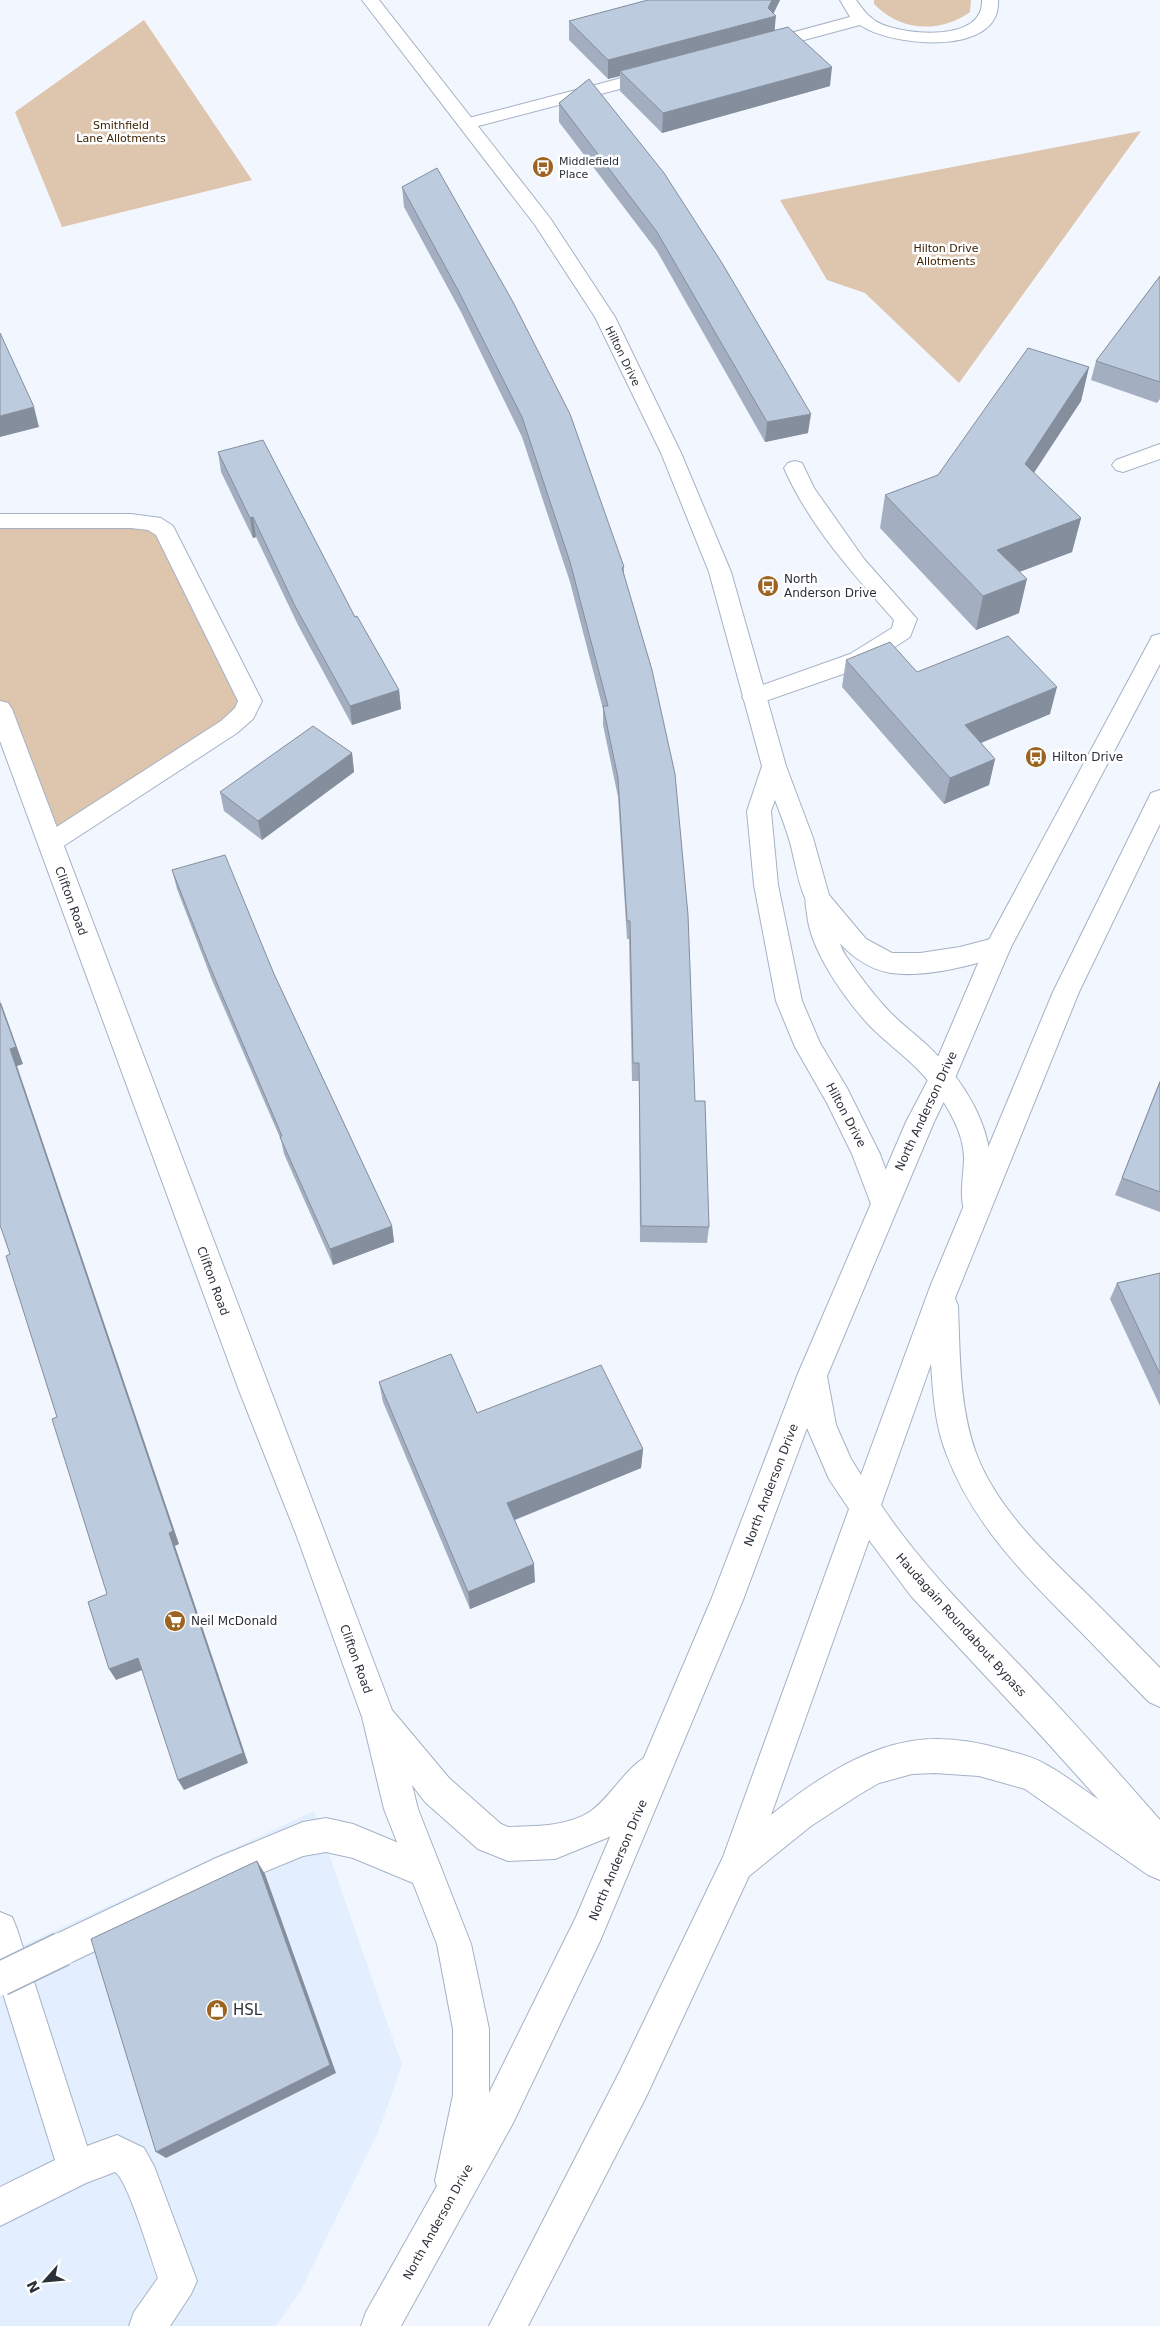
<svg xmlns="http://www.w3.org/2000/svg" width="1160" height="2326" font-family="'DejaVu Sans',sans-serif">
	<rect width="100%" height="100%" fill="#f1f6ff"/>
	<path fill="#e3efff" d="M314,1811l88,254 -23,65 -79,162 -24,34h-276v-370z"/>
	<path fill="#ddc5ae" d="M874,0h97l-1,12c-31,22 -70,19 -96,-8z
		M144,20l108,160 -190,47 -47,-115z
		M1141,131l-182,252 -94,-90 -38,-13 -47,-80z
		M0,521l153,2 97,178 -200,142 -50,-134z"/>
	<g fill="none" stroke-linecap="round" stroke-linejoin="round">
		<g stroke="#a5b2c5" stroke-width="2">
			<path id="lane" d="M795,461l7,2 12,25 50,71 53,60 -7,18 -44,29 -112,39 -8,-2 -4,-6 4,-6 104,-37 42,-26 2,-8c-41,-46 -85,-95 -110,-152l4,-5z
				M817,888l9,3c11,20 7,45 20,65 12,18 27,38 42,54 12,13 26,23 39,35 37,35 66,81 64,132 0,13 1,26 -5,37l-10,4 -10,-4c-8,-16 -2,-38 -2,-56 0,-25 -17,-53 -32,-72 -17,-24 -43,-40 -63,-61 -24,-26 -55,-70 -61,-104 -1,-11 -5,-20 0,-30z
				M326,1818l27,6 84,35 5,12 -5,12 -12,5 -72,-30 -27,-6 -23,4 -63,26 -166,79 -12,5 -12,-5 -5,-12 5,-12 166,-79 87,-36z
				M0,1912l12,5 5,12 70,217 30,-11 27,13 10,18 43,115 -6,13 -21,32h-41l5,-14 24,-34c-7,-19 -30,-98 -43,-106l-29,11 -86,43v-39l55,-27 -55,-176z"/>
		</g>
		<g stroke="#a5b2c5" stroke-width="2">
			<path id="street" d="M840,0h16c7,10 14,19 25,24 25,11 103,19 101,-24h16c4,57 -107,47 -138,25l-97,26 -6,-1 -3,-4 3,-4 93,-25z
				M656,69l6,1 3,4 -3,4 -195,51 -6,-1 -3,-4 3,-4z
				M1160,444v15l-37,13 -7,-2 -4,-5 4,-5z
				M0,514h131l30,4 12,8 89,175 -9,18 -16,14 -178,116 -9,3 -9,-3 -3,-6 3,-6 180,-116 14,-13 3,-7 -82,-166 -8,-5 -17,-2h-131z"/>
		</g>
		<g stroke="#a5b2c5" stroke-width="2">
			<path id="secondary" d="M362,0h17l171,218 65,99 66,136 50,119 55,194 27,72 16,57 37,44 26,14h28l40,-6 38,-10 9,3 4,7 -4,7c-33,11 -81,24 -116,19 -25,-4 -43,-20 -59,-38 -10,-11 -22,-23 -27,-37 -8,-18 -10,-39 -16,-59 -4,-13 -9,-26 -14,-39l-4,11 7,74 24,116 18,42 27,45 33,66 18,50 -4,8 -10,4 -10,-4 -22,-58 -25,-51 -32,-56 -19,-46 -22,-116 -7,-74 15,-45 -53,-194 -48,-119 -66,-136 -60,-92z
				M0,701l8,2 4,6 380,1001 57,68 52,46 7,3c27,-1 59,0 83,-16 23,-17 35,-46 62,-58l12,5 5,12 -5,12 -51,53 -59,24 -47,2 -30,-12 -53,-47 -13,-17 6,24 53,135 18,85v66l-18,86 -5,13 -13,5 -13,-5 -5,-13 18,-86v-66l-16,-85 -53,-135 -22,-92 -66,-183 -56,-141 -240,-652z"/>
		</g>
		<g stroke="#a5b2c5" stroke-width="2">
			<path id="primary" d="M1160,634v30l-149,283 -56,131 -21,44 -107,254 9,49 15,34 10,16 69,-188 123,-295 95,-193 3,-6 9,-3v34l-81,168 -124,306 3,8c2,49 1,100 18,147 21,56 70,101 112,142 24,24 48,48 72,73v39l-11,-5c-26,-26 -51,-53 -77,-79 -51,-51 -100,-101 -126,-170 -11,-28 -13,-59 -15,-89l-50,141c42,63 97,116 149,171 45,47 87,95 130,144v60l-12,-5 -123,-86 -46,-13 -44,-3 -23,1 -18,5 -15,4 -22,13 -46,30 -62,50 -103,221 -118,229h-39l131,-255 103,-214 126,-348 -20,-30 -22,-51 -64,172 -143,341 -87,182 -112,203h-40l5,-14 121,-215 89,-180 135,-317 86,-224 109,-254 23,-44 56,-131 164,-305 3,-6zM869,1540l42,56 134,144 54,60c-18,-12 -35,-26 -54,-36 -13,-8 -29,-11 -43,-15 -28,-8 -61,-13 -90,-8 -52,8 -101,42 -141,74z"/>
		</g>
		<use href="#lane" fill="#fff" fill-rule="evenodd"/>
		<use href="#street" fill="#fff" fill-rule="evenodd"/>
		<use href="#secondary" fill="#fff" fill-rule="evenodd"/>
		<use href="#primary" fill="#fff" fill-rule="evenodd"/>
		<g stroke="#a5b2c5" stroke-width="36" stroke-linecap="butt">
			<path id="lane-bridge" d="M0,1979l62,-30"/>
		</g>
		<use href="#lane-bridge" stroke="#fff" stroke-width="33"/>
	</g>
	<path fill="#a3afc0" d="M648,0h132l-7,13 2,17 55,56 -168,47 -42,-42v-15l-12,3 -39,-39v-19z
		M589,79l219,354 -43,9 -108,-191 -98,-129v-19z
		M402,187l222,380v7l71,527 14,126 -2,16 -67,-1 -1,-161h-7l-3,-142h-2l-9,-142 -15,-72v-16l-33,-127 -48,-145 -61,-125 -57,-105z
		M1160,276v123l-3,4 -66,-23 5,-19z
		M1089,367l-8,34 -47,72 47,45 -9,34 -53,20v41l-43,17 -96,-102 5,-33 53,-20z
		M218,452l137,165 44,73 2,19 -49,16 -54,-100 -42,-88 -3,1 -32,-66z
		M846,660l71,12 133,42 -69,29 14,16 -6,26 -45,19 -102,-117z
		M352,753l2,19 -92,68 -38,-29 -4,-19z
		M172,870l102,104 118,252 2,16 -61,23 -49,-111 -3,-14 -69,-160 -35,-91z
		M1160,1080v132l-45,-17z
		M1160,1273v133l-50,-107 7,-16z
		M379,1382l98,31 166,36 -2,19 -126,52 20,62 -65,27 -87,-207z"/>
	<path fill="#848e9c" d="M772,0h8l-8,17 4,-1 -2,19 -154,36v5l-12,3v-19l160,-52z
		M832,67l-2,19 -168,47 1,-20z
		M1089,367l-8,34 -64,97 8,-34z
		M34,407l5,20 -39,10v-21z
		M811,414l-3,19 -43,9 2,-20z
		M253,517l3,20 -3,1 -3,-20z
		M1081,518l-9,34 -82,31 7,-33z
		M1027,579l-8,34 -43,17 7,-34z
		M1057,687l-7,27 -91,38 6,-27z
		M399,690l2,19 -49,16 -2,-19z
		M352,753l2,19 -92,68 -4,-19z
		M995,759l-6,26 -45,19 6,-26z
		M0,1000l23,64 -6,2 162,478 -4,2 73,217 -64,27 -6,-10 -9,-247 -159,-484z
		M392,1226l2,16 -61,23 -3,-16z
		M643,1449l-2,19 -132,54 -2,-19z
		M534,1564l1,18 -65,27 -2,-17z
		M138,1658l7,11 -29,11 -7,-11z
		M257,1861l8,13 71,199 -170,85 -10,-6z"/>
	<path fill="#bdcbdf" stroke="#848e9c" d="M648,0h124l-4,8 8,8 -168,44 -39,-39z
		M788,27l44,40 -169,46 -43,-42z
		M589,79l75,94 58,90 89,151 -44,8 -110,-190 -98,-129z
		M437,168l76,134 57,112 54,153 -2,1 30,102 23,104 13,141 7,186h10l4,126 -68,-1 -2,-163h-6l-3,-142h-3l-9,-143 -15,-72h5l-38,-144 -48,-145 -63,-125 -57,-105z
		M1160,276v106l-64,-21z
		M0,333l34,74 -34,9z
		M1028,348l61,19 -64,97 56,54 -84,32 30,29 -44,17 -98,-101 53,-20z
		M263,440l92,177 2,-1 42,74 -49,16 -55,-100 -42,-89 -3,1 -32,-66z
		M1008,636l49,51 -92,38 30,34 -45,19 -104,-118 44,-18 27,30z
		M313,726l39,27 -94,68 -38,-29z
		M225,855l49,119 118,252 -62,23 -50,-112 2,-1 -74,-174 -36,-92z
		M0,1003l16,44 -6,2 163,482 -4,2 74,220 -65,27 -40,-122 -29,11 -21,-67 19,-8 -55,-175 5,-2 -51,-161 4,-2 -10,-29z
		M1160,1082v110l-38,-14z
		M1160,1273v101l-43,-91z
		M451,1354l26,59 124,-48 42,84 -136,54 27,61 -66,28 -89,-210z
		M257,1861l73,204 -174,87 -65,-213z"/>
	<defs>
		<g id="bus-disc" transform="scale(1.125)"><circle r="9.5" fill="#9d6421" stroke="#fff"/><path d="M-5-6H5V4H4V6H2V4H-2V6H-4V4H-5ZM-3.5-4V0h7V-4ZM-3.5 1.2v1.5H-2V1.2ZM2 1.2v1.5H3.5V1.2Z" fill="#fff"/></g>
		<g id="supermarket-disc" transform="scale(1.125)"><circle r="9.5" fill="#9d6421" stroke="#fff"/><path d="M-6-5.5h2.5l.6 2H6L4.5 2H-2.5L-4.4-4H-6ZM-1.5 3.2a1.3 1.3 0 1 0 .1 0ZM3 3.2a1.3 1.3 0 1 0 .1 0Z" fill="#fff"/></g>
		<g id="shop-disc" transform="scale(1.125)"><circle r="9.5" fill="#9d6421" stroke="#fff"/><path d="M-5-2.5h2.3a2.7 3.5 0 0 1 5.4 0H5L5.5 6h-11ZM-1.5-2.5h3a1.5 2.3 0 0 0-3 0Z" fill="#fff"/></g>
	</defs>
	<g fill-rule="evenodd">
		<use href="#bus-disc" x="543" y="167"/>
		<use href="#bus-disc" x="768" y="586"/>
		<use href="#bus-disc" x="1036" y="757"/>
		<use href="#supermarket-disc" x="175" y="1621"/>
		<use href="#shop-disc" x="217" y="2010"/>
	</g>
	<g text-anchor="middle" stroke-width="5" stroke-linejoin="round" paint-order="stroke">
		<g font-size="11" fill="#3c2203" stroke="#fff">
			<text x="121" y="129">Smithfield<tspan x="121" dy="13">Lane Allotments</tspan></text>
			<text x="946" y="252">Hilton Drive<tspan x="946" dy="13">Allotments</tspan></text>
		</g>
		<g font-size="11" fill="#2c3139" stroke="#fff" text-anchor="start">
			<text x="559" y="165">Middlefield<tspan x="559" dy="13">Place</tspan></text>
		</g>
		<g font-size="11" fill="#2c3139" stroke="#fff">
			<text transform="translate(623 356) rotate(64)" y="4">Hilton Drive</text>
		</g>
		<g font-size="12" fill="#2c3139" stroke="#fff" text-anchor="start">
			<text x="784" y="583">North<tspan x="784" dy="14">Anderson Drive</tspan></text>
			<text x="1052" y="761">Hilton Drive</text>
			<text x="191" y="1625">Neil McDonald</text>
		</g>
		<g font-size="12" fill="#2c3139" stroke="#fff">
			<text transform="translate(71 901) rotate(70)" y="4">Clifton Road</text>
			<text transform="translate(926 1111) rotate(-65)" y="4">North Anderson Drive</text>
			<text transform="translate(846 1115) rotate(62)" y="4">Hilton Drive</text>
			<text transform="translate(213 1281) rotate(70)" y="4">Clifton Road</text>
			<text transform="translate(771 1485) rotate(-69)" y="4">North Anderson Drive</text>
			<text transform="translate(961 1625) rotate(48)" y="4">Haudagain Roundabout Bypass</text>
			<text transform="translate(356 1659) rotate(70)" y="4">Clifton Road</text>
			<text transform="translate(618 1860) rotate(-67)" y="4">North Anderson Drive</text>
			<text transform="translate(438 2222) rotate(-61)" y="4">North Anderson Drive</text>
		</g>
		<g font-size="15" fill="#2c3139" stroke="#fff" text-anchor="start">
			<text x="233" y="2015">HSL</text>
		</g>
	</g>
	<g transform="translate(45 2281) rotate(243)" stroke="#ffffff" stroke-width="4" paint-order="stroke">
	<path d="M0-4L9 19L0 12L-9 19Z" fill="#2c3139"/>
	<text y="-8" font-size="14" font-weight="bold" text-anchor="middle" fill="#2c3139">N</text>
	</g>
</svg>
